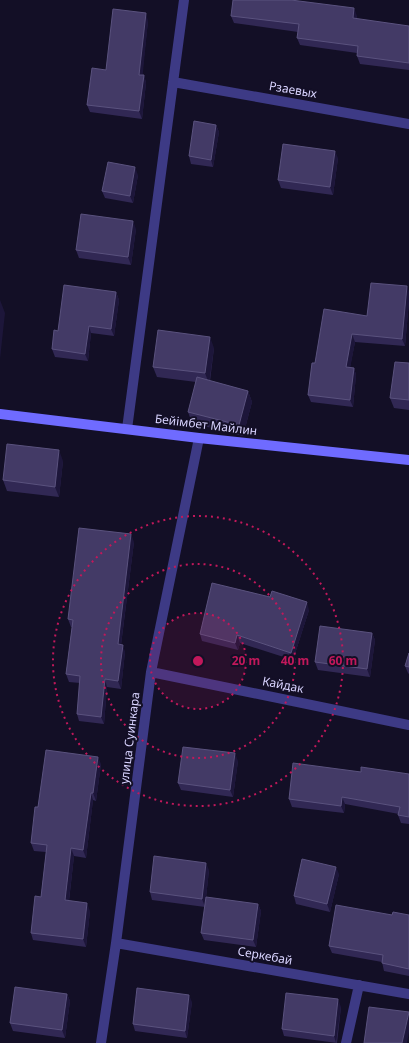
<svg xmlns="http://www.w3.org/2000/svg" width="409" height="1043" font-family="'Noto Sans',sans-serif">
	<rect width="100%" height="100%" fill="#130f26"/>
	<g fill="none" stroke-linecap="round" stroke-linejoin="round">
		<path stroke="#3d3a85" stroke-width="10" d="M173,82l236,42
			M127,429l57,-429
			M151,672l258,53
			M116,943l293,51
			M101,1043l15,-100 35,-271 48,-234
			M346,1043l13,-58"/>
		<path stroke="#6f6bff" stroke-width="10" d="M0,414l199,24 210,22"/>
	</g>
	<path fill="#312854" d="M231,16h126v3l52,7v44l-49,-6 -3,-8v-3l-57,-8 -3,-7 1,-6 -64,-9z
		M148,21l-6,54h2l2,8 -4,36 -52,-7 -3,-7 19,-35z
		M216,125l3,7 -6,35 -22,-3 -2,-8z
		M338,158l-5,37 -52,-7 -3,-8z
		M138,175l-5,28 -28,-5 -3,-7z
		M136,229l-5,36 -52,-7 -3,-8z
		M116,292l3,8 -5,36 -23,-3 -3,28 -33,-4 -3,-8 6,-18z
		M409,292v9l-4,45 -50,-4 -5,25 4,1 2,7 -3,32 -42,-5 -3,-7 7,-32 52,-47z
		M214,348l-4,33 38,10 4,11 -9,34 -51,-13 -4,-11 8,-30 -39,-5 -4,-10z
		M409,363v47l-15,-2 -4,-10z
		M63,461l-4,36 -52,-6 -4,-11z
		M134,542l-13,103 4,7 -4,37 -14,-2 -3,37 -25,-3 -2,-7 3,-31 -11,-1 -3,-8 6,-47h-1l-3,-8z
		M309,610l-16,50 -53,-17 -2,7 -36,-9 -2,-7z
		M372,633l3,7 -5,37 -52,-7 -3,-8z
		M409,653v21l-1,-1 -3,-7z
		M238,761l-5,36 -52,-7 -3,-7z
		M101,764l-5,37 -3,-1 -7,58 -12,-2 -5,45 21,10 -4,36 -53,-7 -2,-7 10,-36 5,-45 -12,-1 -3,-8 7,-36z
		M361,772l48,2v50l-8,-1 -3,-8 1,-1 -54,-10 -1,9 -52,-6 -3,-8z
		M209,870l-4,37 -53,-7 -2,-8z
		M339,874l-9,38 -34,-8 -2,-8z
		M258,904l3,7 -5,36 -52,-7 -3,-7z
		M392,915h17v61l-25,-5 -2,-9 -50,-9 -3,-7z
		M67,994l3,7 -5,37 -52,-7 -3,-8z
		M192,1002l-5,36 -52,-7 -2,-7z
		M341,1007l-4,36 -53,-7 -2,-7z"/>
	<path fill="#1d163a" d="M354,8l3,8 -1,10 -3,-8z
		M146,13l2,8 -6,61 -3,-7z
		M144,75l2,8 -4,36 -3,-8z
		M216,125l3,7 -6,35 -2,-7z
		M335,151l3,7 -5,37 -3,-8z
		M135,167l3,8 -5,28 -3,-7z
		M133,221l3,8 -5,36 -3,-8z
		M407,286l2,6v9l-4,45 -3,-7z
		M116,292l3,8 -5,36 -3,-7z
		M0,300l5,13 -5,46z
		M89,326l2,7 -3,28 -3,-7z
		M352,334l3,8 -6,32 -3,-7z
		M210,337l4,11 -5,36 -4,-11z
		M354,368l2,7 -3,32 -3,-7z
		M248,391l4,11 -9,34 -4,-11z
		M59,450l4,11 -4,36 -4,-10z
		M131,534l3,8 -14,110 -2,-8z
		M307,602l2,8 -16,50 -2,-7z
		M372,633l3,7 -5,37 -3,-8z
		M237,635l3,8 -2,7 -3,-7z
		M123,645l2,7 -4,37 -3,-8z
		M105,679l2,8 -3,37 -3,-7z
		M235,753l3,8 -5,36 -3,-7z
		M98,757l3,7 -5,37 -3,-8z
		M91,793l2,7 -7,58 -3,-8z
		M342,797l3,7 -1,9 -3,-7z
		M71,848l3,8 -6,52 -3,-8z
		M206,863l3,7 -4,37 -3,-8z
		M336,867l3,7 -9,38 -3,-8z
		M87,903l3,8 -4,36 -3,-8z
		M258,904l3,7 -5,36 -3,-7z
		M67,994l3,7 -5,37 -3,-8z
		M189,995l3,7 -5,36 -2,-7z
		M338,999l3,8 -5,36 -2,-7z
		M409,1012v20l-2,11h-5z"/>
	<path fill="#433a66" stroke="#5a527e" d="M233,0h58l63,8 -1,10 56,8v37l-52,-7 1,-10 -61,-8 2,-14 -68,-8z
		M113,9l33,4 -7,62h5l-5,36 -52,-6 5,-37 14,2z
		M194,121l22,4 -5,35 -22,-4z
		M283,144l52,7 -5,36 -52,-7z
		M108,162l27,5 -5,29 -28,-5z
		M81,214l52,7 -5,36 -52,-7z
		M371,283l36,3 -5,53 -50,-5 -6,33 8,1 -4,32 -42,-5 4,-32h3l9,-54 43,7z
		M64,285l52,7 -5,37 -22,-3 -4,28 -33,-5 2,-19 4,1z
		M158,330l52,7 -5,36 -52,-6z
		M395,362l14,1v37l-19,-2z
		M197,377l51,14 -9,34 -51,-13z
		M7,444l52,6 -4,37 -52,-7z
		M79,528l52,6 -13,110 5,1 -5,36 -13,-2 -4,38 -24,-3 3,-38 -14,-2 7,-54 -5,-1z
		M212,583l58,14 2,-6 35,11 -16,51 -54,-18 -2,8 -35,-9z
		M320,626l52,7 -5,36 -52,-7z
		M409,653v14l-4,-1z
		M183,747l52,6 -5,37 -52,-7z
		M46,750l52,7 -5,36h-2l-8,57 -12,-2 -6,52 22,3 -4,36 -52,-6 4,-37 6,1 6,-52 -16,-2 4,-36h3z
		M293,763l68,9v-5l48,7v43l-11,-2 2,-8 -58,-10 -1,9 -52,-7z
		M154,856l52,7 -4,36 -52,-7z
		M302,859l34,8 -9,37 -33,-8z
		M206,897l52,7 -5,36 -52,-7z
		M336,905l56,10 1,-3 16,3v54l-27,-6 1,-8 -54,-9z
		M15,987l52,7 -5,36 -52,-7z
		M137,988l52,7 -4,36 -52,-7z
		M286,993l52,6 -4,37 -52,-7z
		M369,1007l40,5 -7,31h-38z"/>
	<circle cx="198" cy="661" r="48" fill="#c2185b" fill-opacity=".12"/>
	<g fill="none" stroke="#c2185b" stroke-width="2" stroke-dasharray="2 4">
		<circle cx="198" cy="661" r="48"/>
		<circle cx="198" cy="661" r="97"/>
		<circle cx="198" cy="661" r="145"/>
	</g>
	<g text-anchor="middle" stroke-width="4" stroke-linejoin="round" paint-order="stroke">
		<g font-size="12" fill="#d9d4ff" stroke="#130f26">
			<text transform="translate(293 90) rotate(10)" y="4">Рзаевых</text>
			<text transform="translate(206 425) rotate(7)" y="4">Бейімбет Майлин</text>
			<text transform="translate(283 685) rotate(11)" y="4">Кайдак</text>
			<text transform="translate(130 738) rotate(-83)" y="4">улица Суинкара</text>
			<text transform="translate(265 956) rotate(10)" y="4">Серкебай</text>
		</g>
	</g>
	<circle cx="198" cy="661" r="6" fill="#c2185b" stroke="#130f26" stroke-width="2"/>
	<g font-size="12" text-anchor="middle" font-weight="bold" fill="#c2185b" stroke="#130f26" stroke-width="4" stroke-linejoin="round" paint-order="stroke">
		<text x="246" y="665">20 m</text>
		<text x="295" y="665">40 m</text>
		<text x="343" y="665">60 m</text>
	</g>
</svg>
